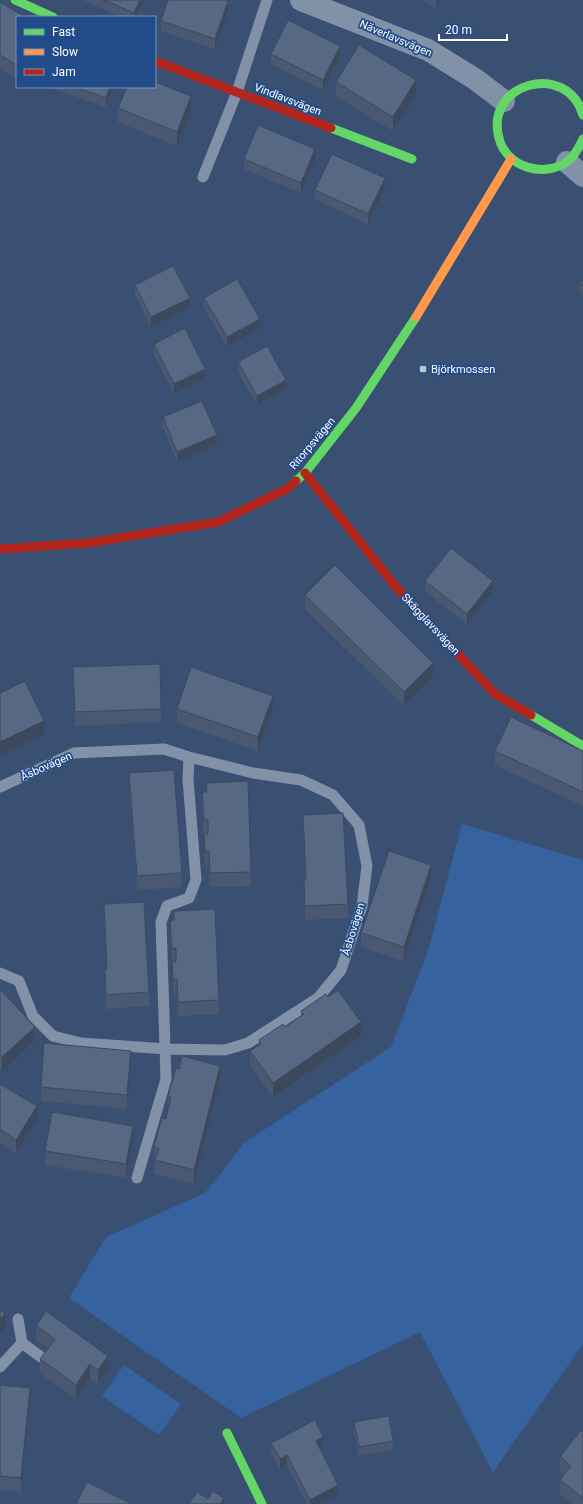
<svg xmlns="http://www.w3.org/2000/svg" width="583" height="1504" font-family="Roboto,sans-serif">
	<rect width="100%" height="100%" fill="#3a5072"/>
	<path fill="#3762a0" d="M462,824l121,36v484l-90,128 -73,-140 -179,86 -172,-120 37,-61 99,-44 40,-51 146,-95 37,-96z
		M124,1365l57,39 -22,31 -57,-39z"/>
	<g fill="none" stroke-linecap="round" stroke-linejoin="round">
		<path stroke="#8191a7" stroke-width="11" d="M203,177l34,-85 30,-92
			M0,787l74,-34 90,-4 25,8 64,16 48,7 32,15 26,30 8,41 -5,40 -21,64 -23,28 -70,45 -23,7 -59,-1 -85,-6 -28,-7 -20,-20 -14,-35 -19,-8
			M137,1178l29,-99 -5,-157 6,-16 22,-8 7,-18 -8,-101 1,-22
			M22,1343l19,14
			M0,1367l22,-24 -4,-24"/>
		<path stroke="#8191a7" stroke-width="22" d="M301,0l127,50 47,29 29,22
			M567,162l16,14"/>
		<path stroke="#63d668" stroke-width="9" d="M15,0l38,17
			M583,115c-16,-55 -99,-32 -84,23 7,29 45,41 69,23 7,-5 11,-14 15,-22
			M331,128l81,31
			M296,481l9,-8 51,-65 60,-91
			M531,715l52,31
			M227,1433l35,71"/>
		<path stroke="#ff974d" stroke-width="9" d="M416,317l95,-158"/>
		<path stroke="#b3261e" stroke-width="9" d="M155,61l176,67
			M305,473l91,114 99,107 36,21
			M0,549l88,-6 130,-21 69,-33 9,-8"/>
	</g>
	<path fill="#4a5971" d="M83,0h61l-8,17h-16z
		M423,0h17l-4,8z
		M0,2l17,15v62l-17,-10z
		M228,11l-13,38 -54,-18v-10z
		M271,54l69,2 -17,34 -52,-26z
		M336,82l80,12 -23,37 -57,-35z
		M48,87h65l-7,20z
		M118,108l73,2 -14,36 -59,-24z
		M244,159h71l-14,34 -57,-24z
		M385,188l-17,36 -53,-25v-9z
		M583,279v17l-3,-3v-9z
		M135,285l55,22 -39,20 -16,-32z
		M204,298l56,30 -33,19 -23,-39z
		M154,344l51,34 -31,16 -20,-40z
		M238,362l48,27 -29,16 -19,-33z
		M163,417l54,28 -40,17 -14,-35z
		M425,581l68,10 -26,33 -42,-33z
		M305,595l128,82 -29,29 -99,-97z
		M73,667l88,42v13l-86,4z
		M177,709h96l-15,42 -81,-28z
		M495,751h88v55l-88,-41z
		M129,773l53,100v14l-45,3 -8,-103z
		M206,783l45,89v14l-41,1 -1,-22h-4l-3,-59v-14h4z
		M303,815l45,89v14l-43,2 -1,-39 1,-1 -2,-51z
		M431,879l-27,82 -43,-14v-14z
		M104,904l45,88v14l-43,3 -1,-40h2l-3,-51z
		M170,921l49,79v14l-41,2 -1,-23h-4l-1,-31 -2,-27z
		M0,989l35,52 -33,30 -2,-2z
		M301,1011l60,25 -88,61 -23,-32v-14l9,-6v-5l26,-13 16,-11z
		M131,1065l-4,44 -86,-8v-14z
		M220,1080l-26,104 -39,-10v-13l-1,-1v-14l12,-27 2,-9v-14z
		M0,1084l37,36 -21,34 -16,-11z
		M133,1140l-7,38 -81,-13v-14z
		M36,1326l72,44 -10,14 -8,-6 -14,21 -36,-26v-14l8,-11 -12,-8z
		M0,1385l30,17 -9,90 -21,-2z
		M354,1422l39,19v9l-34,6 -5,-24z
		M583,1431v73h-11l-12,-10v-14l4,-5 -4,-4v-14z
		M271,1443l52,4 -3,2 18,46 -18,9h-13l-20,-39 -7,4 -9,-16z"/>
	<path fill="#3c495c" d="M140,0h4l-8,17h-2v-4z
		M436,0h4l-4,8z
		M228,1v10l-13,38v-10z
		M340,46v10l-17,34v-10z
		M416,80v14l-23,37v-14z
		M110,87h3l-7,20v-9z
		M191,96v14l-14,36v-14z
		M315,149v10l-14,34v-10z
		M385,178v10l-17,36v-10z
		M190,298v9l-39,20v-10z
		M260,319v9l-33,19v-10z
		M205,369v9l-31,16v-10z
		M286,380v9l-29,16v-9z
		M217,435v10l-40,17v-10z
		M493,581v10l-26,33v-10z
		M433,663v14l-29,29v-14z
		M273,696v13l-15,42v-14z
		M44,721v14l-44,21v-14z
		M431,865v14l-27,82v-14z
		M361,1022v14l-88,61v-14z
		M35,1027v14l-33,30v-14z
		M131,1051v14l-4,44v-14z
		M220,1066v14l-26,104v-14z
		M37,1106v14l-21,34v-14z
		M133,1126v14l-7,38v-14z
		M5,1314v14l-5,5v-14z
		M108,1356v14l-10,14v-14z
		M90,1364v14l-14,21v-14z
		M30,1388v14l-9,90v-14z
		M323,1437v10l-7,4v-10z
		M287,1455v10l-7,4v-10z
		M338,1485v10l-18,9h-10v-4z
		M224,1498v6h-4z"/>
	<path fill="#566883" stroke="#3c495c" d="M104,0h36l-6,13z
		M168,0h57l3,1 -13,38 -54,-18z
		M0,2l25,15h-8v48l-17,-10z
		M288,20l52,26 -17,34 -52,-26z
		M359,45l57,35 -23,37 -57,-35z
		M155,82l36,14 -14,36 -59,-24 9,-21h28z
		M76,87h34l-4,11z
		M258,125l57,24 -14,34 -57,-24z
		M332,154l53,24 -17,36 -53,-24z
		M173,266l17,32 -39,19 -16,-32z
		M237,279l23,40 -33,18 -23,-39z
		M583,279v7l-3,-2z
		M185,328l20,41 -31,15 -20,-40z
		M267,346l19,34 -29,16 -19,-34z
		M202,401l15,34 -40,17 -14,-35z
		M451,548l42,33 -26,33 -42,-33z
		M335,565l98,98 -29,29 -99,-97z
		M160,664l1,45 -86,3 -2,-45z
		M191,667l82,29 -15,41 -81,-28z
		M25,681l19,40 -44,21v-49z
		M511,717l72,34v41l-88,-41z
		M174,770l8,103 -45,3 -8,-103z
		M248,781l3,91 -41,1 -1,-22h-4l-1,-17h4v-14h-4l-2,-28h5l-1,-9z
		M343,813l5,91 -43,2 -1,-25 2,-1 -3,-65z
		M389,851l42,14 -27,82 -43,-14z
		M144,902l5,90 -43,3 -1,-26h2l-3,-65z
		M215,909l4,91 -41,2 -1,-23h-4l-1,-17h4v-14l-4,1 -2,-28 4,-1v-9z
		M0,989l35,38 -33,30 -2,-2z
		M338,990l23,32 -88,61 -23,-32 11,-7 -2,-4 24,-16 2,3 19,-13 -3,-3 25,-17 2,3z
		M44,1043l87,8 -4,44 -86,-8z
		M182,1056l38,10 -26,104 -39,-10 4,-12 -5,-2 8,-28 4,1 5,-22 -3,-1 8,-28 3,1z
		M0,1084l37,22 -21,34 -16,-11z
		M52,1112l81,14 -7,38 -81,-13z
		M0,1309l5,5 -5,5z
		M46,1311l62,45 -10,14 -8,-6 -14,21 -36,-26 15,-20 -19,-13z
		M0,1385l30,3 -9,90 -21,-2z
		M389,1416l4,25 -34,6 -5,-25z
		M315,1420l8,17 -7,4 22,44 -28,15 -23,-45 -7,4 -9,-16z
		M581,1430l2,1v67l-23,-18 11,-14 -11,-9z
		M87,1482l43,21v1h-54z
		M213,1491l11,7 -4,6h-31l8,-12 11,7z"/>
	<rect fill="#bac2ce" stroke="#224b8a" stroke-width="1.5" x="419" y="365" width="8" height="8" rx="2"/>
	<g text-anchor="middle" stroke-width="3.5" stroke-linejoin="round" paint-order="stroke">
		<g font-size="11" fill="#fff" stroke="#224b8a">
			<text transform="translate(396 38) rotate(23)" y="4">Näverlavsvägen</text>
			<text transform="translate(288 99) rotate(21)" y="4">Vindlavsvägen</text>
			<text transform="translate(312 443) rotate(-50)" y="4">Ritorpsvägen</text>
			<text transform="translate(431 624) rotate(47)" y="4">Skägglavsvägen</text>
			<text transform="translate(46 766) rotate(-24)" y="4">Åsbovägen</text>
			<text transform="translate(353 929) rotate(-73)" y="4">Åsbovägen</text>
		</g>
		<g font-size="11" fill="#fff" stroke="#224b8a" text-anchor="start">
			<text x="431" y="373">Björkmossen</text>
		</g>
	</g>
	<rect x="16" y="16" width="140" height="72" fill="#224b8a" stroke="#7a93b9"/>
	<rect x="24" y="29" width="20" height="6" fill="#63d668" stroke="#7a93b9"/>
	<text x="52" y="36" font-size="12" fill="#ffffff">Fast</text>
	<rect x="24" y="49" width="20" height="6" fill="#ff974d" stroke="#7a93b9"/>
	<text x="52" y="56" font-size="12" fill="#ffffff">Slow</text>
	<rect x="24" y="69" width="20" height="6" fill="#b3261e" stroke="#7a93b9"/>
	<text x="52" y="76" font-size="12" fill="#ffffff">Jam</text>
	<path d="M439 34v6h68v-6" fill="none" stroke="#ffffff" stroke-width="2"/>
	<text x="445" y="34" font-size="12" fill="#ffffff" stroke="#224b8a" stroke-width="3" paint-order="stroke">20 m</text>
</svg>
